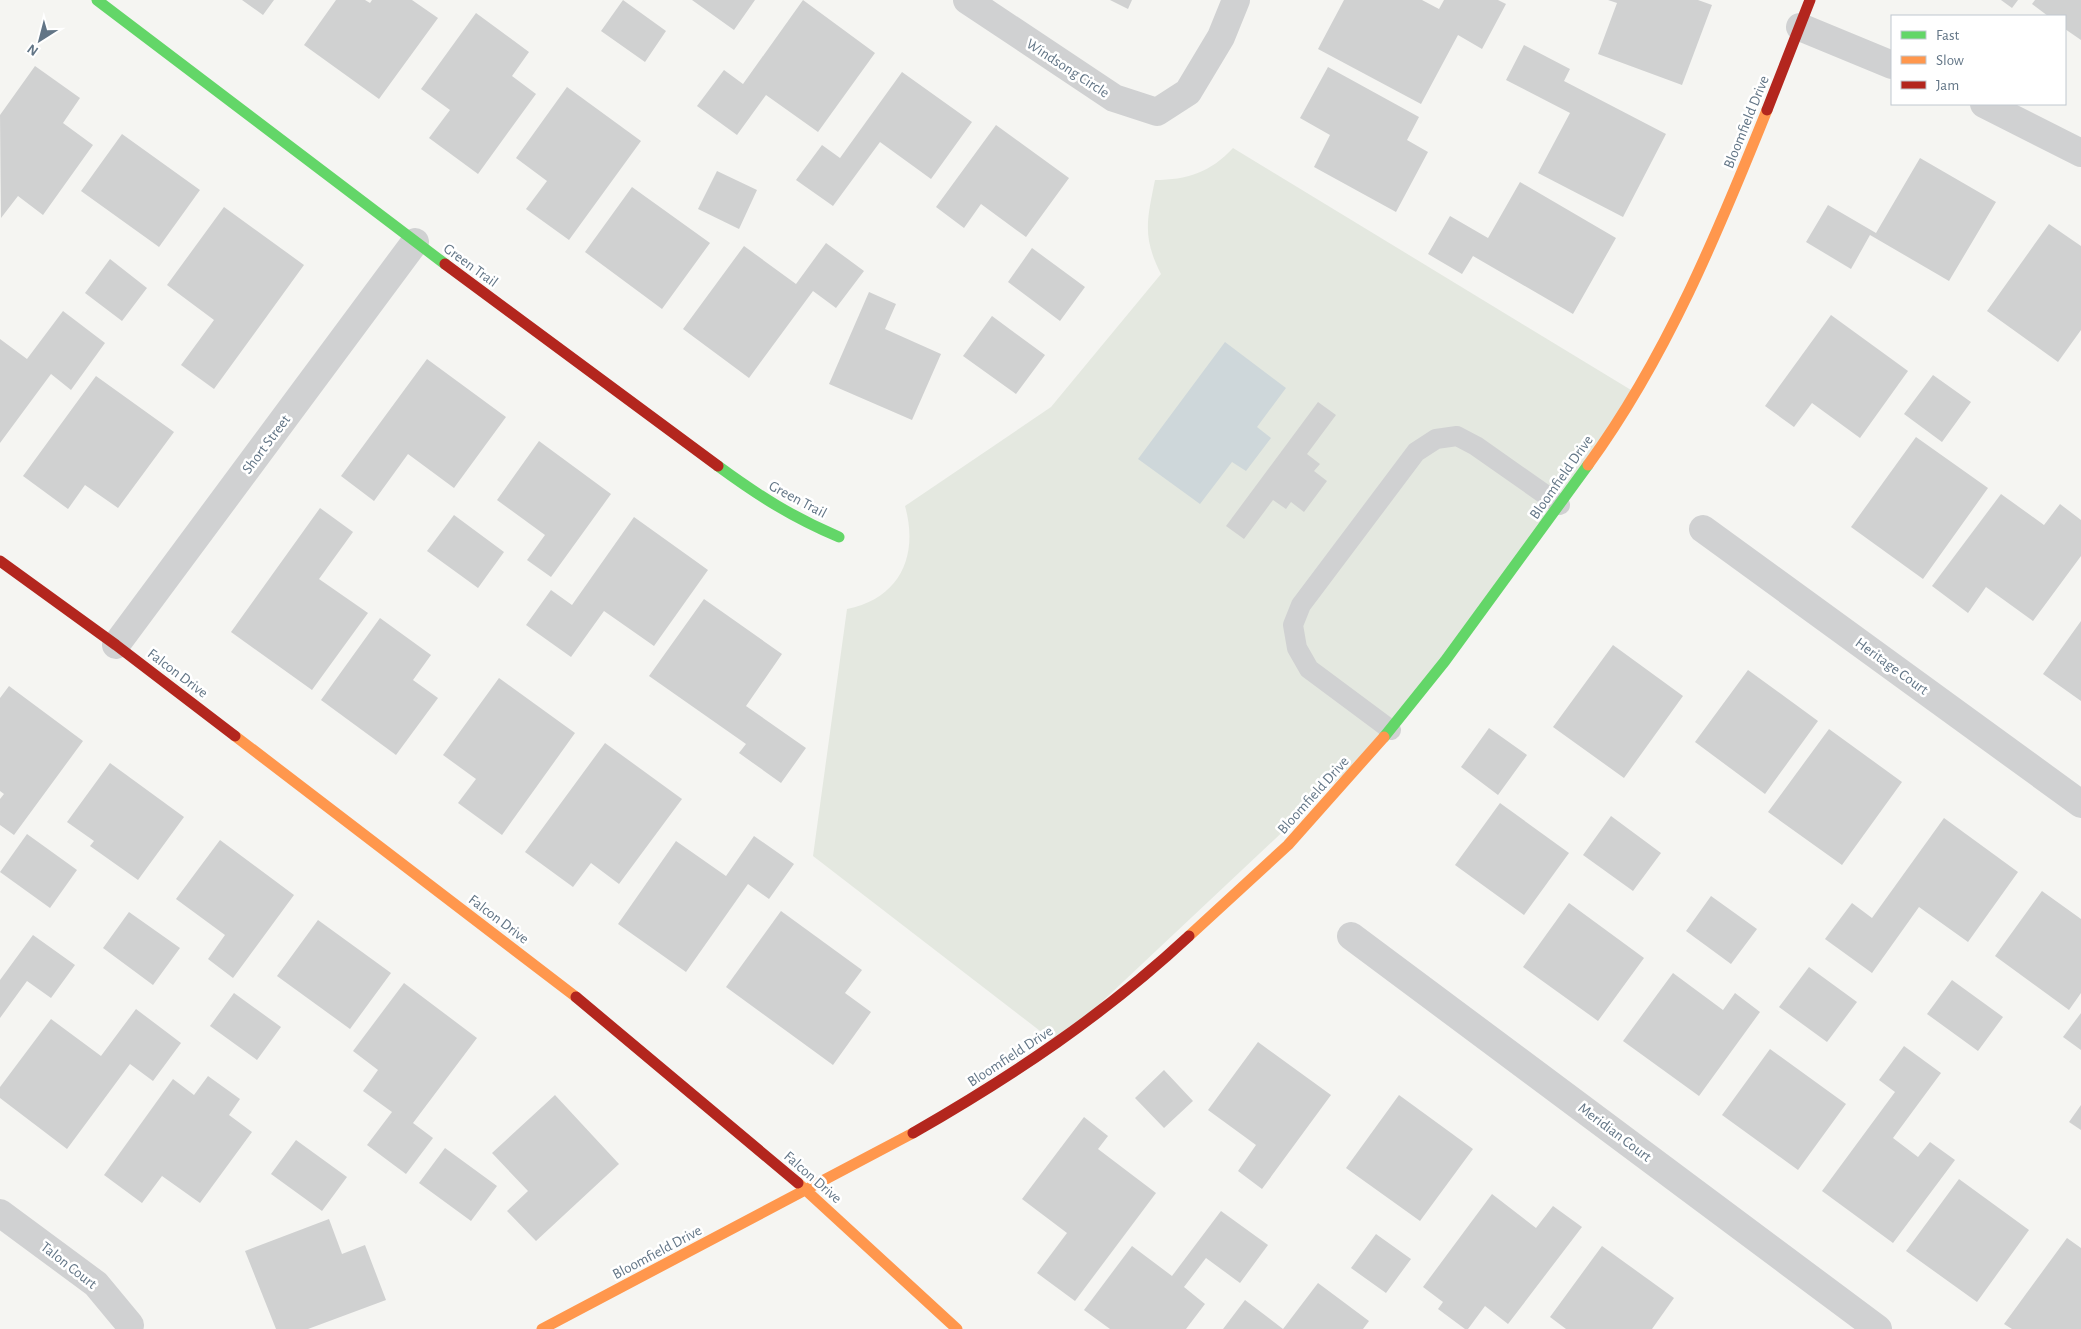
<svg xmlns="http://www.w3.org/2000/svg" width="2081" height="1329" font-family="'Alegreya Sans',sans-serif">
	<rect width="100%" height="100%" fill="#f5f5f2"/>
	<path fill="#e4e8e0" d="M1233,148l403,245 -245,337 -334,314 -244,-188 34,-247c53,-11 72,-53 58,-103l146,-99 110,-133c-19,-37 -14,-54 -6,-94 32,0 56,-8 78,-32z"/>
	<path fill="#ced7da" d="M1225,342l61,46 -29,39 14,11 -25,33 -14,-9 -32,42 -62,-45z"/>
	<path fill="#d0d1d1" d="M242,0h32l-11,15z
		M336,0h29l5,3 2,-3h40l26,18 -59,81 -75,-54z
		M623,0l43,31 -21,31 -44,-31z
		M692,0h63l-21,30z
		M803,0l72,53 -57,79 -52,-37 -29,40 -40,-29 27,-36 19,14z
		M1110,0h22l-4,9z
		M1344,0h78l17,9 5,-9h54l8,4 -24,45 -24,-14 -37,69 -103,-55z
		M1608,0h90l14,5 -30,80 -84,-31 19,-51z
		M2001,0h17l-6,8z
		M2035,0h46v40l-16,-11v-13h-17l-16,-12z
		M476,13l53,39 -17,24 24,18 -58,80 -49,-36 21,-28 -29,-21z
		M1524,45l46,24 -6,12 102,53 -43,83 -85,-44 32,-60 -64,-33z
		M35,66l45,32 -17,25 30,22 -50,70 -25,-19 -17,22 -1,-103z
		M1328,67l91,50 -12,23 21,12 -32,60 -82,-45 16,-32 -30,-17z
		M902,72l70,50 -41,57 -51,-37 -47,64 -37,-26 26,-35 18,13z
		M567,87l74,54 -72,99 -43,-31 21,-28 -31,-23z
		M996,125l73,53 -43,59 -45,-33 -17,24 -28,-21z
		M122,134l78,56 -41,57 -78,-56z
		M1920,158l76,44 -47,79 -79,-46 -19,34 -45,-27 22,-37 48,28z
		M717,171l40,19 -18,39 -41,-20z
		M1520,182l96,56 -43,76 -100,-58 -11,18 -34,-20 22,-38 38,22z
		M632,187l78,56 -48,66 -77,-57z
		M224,207l80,58 -90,124 -33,-24 33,-45 -47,-35z
		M2049,224l32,22v84l-23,32 -71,-51z
		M826,243l38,28 -28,37 -23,-17 -64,87 -66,-49 61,-83 52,38z
		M1032,248l53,39 -25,34 -52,-39z
		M110,259l37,29 -25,33 -37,-28z
		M869,292l27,12 -11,25 56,25 -29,66 -83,-36z
		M63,311l42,32 -34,47 -20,-16 -51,69v-104l27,20z
		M1831,315l77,56 -48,67 -48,-35 -18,24 -29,-21z
		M992,316l53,39 -29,39 -53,-38z
		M427,359l79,58 -52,71 -46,-34 -34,47 -33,-25z
		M1933,375l38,27 -29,40 -38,-28z
		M96,376l78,56 -56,76 -33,-23 -17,24 -45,-33z
		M1318,402l18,13 -29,39 13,10 -6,7 13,10 -23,31 -13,-10 -5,7 -13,-9 -29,39 -18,-13z
		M1916,437l72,51 -65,91 -72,-52z
		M539,441l72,53 -60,83 -24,-17 18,-25 -48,-35z
		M2001,494l43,31 16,-21 21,16v36l-48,65 -47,-34 -18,26 -36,-27z
		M320,508l33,24 -34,47 49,34 -56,77 -81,-58z
		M454,515l50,37 -26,36 -51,-37z
		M634,517l74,53 -54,76 -50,-35 -33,46 -45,-32 25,-35 21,15z
		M704,599l78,55 -36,52 60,42 -25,35 -42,-30 7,-9 -97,-68z
		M380,618l51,37 -18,25 25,18 -42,57 -75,-55z
		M2081,621v80l-38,-27z
		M1613,645l70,51 -59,82 -71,-51z
		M1748,670l70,51 -53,73 -70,-52z
		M499,678l76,55 -73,102 -44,-32 18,-24 -33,-24z
		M9,686l74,55 -69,94 -14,-10v-26l4,-5 -4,-3v-93z
		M1489,728l38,27 -29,40 -37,-28z
		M1829,729l73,53 -60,83 -74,-53z
		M605,743l77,56 -63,85 -28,-21 -18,24 -48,-35z
		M110,763l74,54 -46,63 -48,-34 4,-5 -27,-19z
		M1500,803l69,50 -45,62 -69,-50z
		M1611,816l50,37 -28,38 -50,-36z
		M1944,818l74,54 -50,70 -49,-35 -47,66 -47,-34 27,-36 20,15z
		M27,834l50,36 -27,38 -50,-36z
		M754,836l40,28 -25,35 -21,-15 -62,88 -68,-48 58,-83 50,35z
		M220,840l74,55 -61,83 -25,-19 17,-24 -49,-36z
		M2042,891l39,28v74l-12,17 -74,-54z
		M1711,896l46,33 -26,35 -45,-33z
		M1569,903l75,55 -46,63 -75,-54z
		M781,911l81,59 -17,23 26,19 -38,53 -107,-78z
		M129,912l51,36 -27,37 -50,-37z
		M318,920l73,53 -41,56 -73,-53z
		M33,935l42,30 -24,33 -24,-17 -27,37v-38z
		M1809,967l48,35 -30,40 -48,-35z
		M1673,973l50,37 12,-17 25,19 -61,84 -76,-55z
		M1952,980l51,37 -25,34 -51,-37z
		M404,983l73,55 -64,85 20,15 -27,36 -39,-29 25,-33 -29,-21 15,-21 -25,-19z
		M234,993l47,34 -24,33 -47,-34z
		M136,1009l45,34 -28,38 -23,-17 -63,85 -67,-51v-11l51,-68 50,37z
		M2081,1013v37l-18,-13z
		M1258,1042l73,53 -69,94 -24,-18 18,-26 -48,-35z
		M1904,1046l37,27 -48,65 25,19 12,-15 25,18 -62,83 -71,-52 73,-99 -16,-12z
		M1770,1049l76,55 -48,66 -76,-55z
		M1164,1070l29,31 -29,27 -29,-30z
		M208,1076l32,23 -11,16 23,17 -52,71 -38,-27 -20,27 -38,-28 69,-96 21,16z
		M555,1095l64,69 -83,77 -29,-30 21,-20 -36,-38z
		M1399,1095l74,54 -53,72 -74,-53z
		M2081,1105v25l-12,-8z
		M1084,1117l24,19 -10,13 58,44 -81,108 -38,-28 30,-40 -45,-34z
		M296,1140l51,37 -25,34 -51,-37z
		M445,1148l52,38 -26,35 -52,-38z
		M1959,1179l70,51 -52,72 -71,-51z
		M1492,1194l44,34 17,-22 29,21 -74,97 -23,-18 -17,23h-3l-27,-20 5,-7 -20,-15z
		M1221,1211l47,34 -28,38 -34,-25 -22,29 21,17 -19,25h-76l-26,-19 48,-64 40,30z
		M329,1219l13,35 23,-9 21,55 -78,29h-32l-31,-78z
		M1376,1234l35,25 -25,34 -35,-25z
		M2067,1238l14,10v81h-69l-8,-5z
		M1602,1246l72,52 -22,31h-86l-16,-12z
		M1318,1283l51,38 -6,8h-140l22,-29 38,29z"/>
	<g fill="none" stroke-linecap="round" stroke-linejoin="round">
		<path stroke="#d0d1d2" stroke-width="20" d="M1391,730l-82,-61 -12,-21 -4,-23 8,-20 115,-153 20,-13 21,-3 19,10 84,59"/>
		<path stroke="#d0d1d2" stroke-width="28" d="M967,0l147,98 43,14 31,-20 33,-55 15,-37
			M1800,27l92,38
			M1984,104l97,49
			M1703,529l378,275
			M116,645l299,-403
			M1351,936l527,393
			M0,1213l96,71 34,41"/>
		<path stroke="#63d668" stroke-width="11" d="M97,0l348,264
			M718,466c41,30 74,51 121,71
			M1384,737l61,-76 143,-196"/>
		<path stroke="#ff974d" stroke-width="11" d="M1588,465c78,-107 130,-233 179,-355
			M235,736l341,261
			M1189,936l99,-91 96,-108
			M798,1183l159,146
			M542,1329l371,-196"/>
		<path stroke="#b3261e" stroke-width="11" d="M1767,110l43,-110
			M445,264l273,202
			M0,561l116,84 119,91
			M576,997l222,186
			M913,1133c101,-58 191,-118 276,-197"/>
	</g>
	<g text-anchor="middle" stroke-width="5" stroke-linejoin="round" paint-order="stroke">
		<g font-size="15" fill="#627586" stroke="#fff">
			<text transform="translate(1068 68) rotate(33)" y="5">Windsong Circle</text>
			<text transform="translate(1746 122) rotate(-68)" y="5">Bloomfield Drive</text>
			<text transform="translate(471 265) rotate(36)" y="5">Green Trail</text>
			<text transform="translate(266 444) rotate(-53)" y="5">Short Street</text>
			<text transform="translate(1561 477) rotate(-55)" y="5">Bloomfield Drive</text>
			<text transform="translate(798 499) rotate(28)" y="5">Green Trail</text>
			<text transform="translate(1892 666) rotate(36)" y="5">Heritage Court</text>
			<text transform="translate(178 673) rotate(37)" y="5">Falcon Drive</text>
			<text transform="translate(1313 795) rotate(-48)" y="5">Bloomfield Drive</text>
			<text transform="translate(499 919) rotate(37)" y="5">Falcon Drive</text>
			<text transform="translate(1010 1056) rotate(-33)" y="5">Bloomfield Drive</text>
			<text transform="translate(1615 1132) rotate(37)" y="5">Meridian Court</text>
			<text transform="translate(813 1177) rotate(41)" y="5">Falcon Drive</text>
			<text transform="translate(657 1252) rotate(-28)" y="5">Bloomfield Drive</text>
			<text transform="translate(69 1265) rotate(38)" y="5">Talon Court</text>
		</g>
	</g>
	<rect x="1891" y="15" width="175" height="90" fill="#ffffff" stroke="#c0c8cf"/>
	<rect x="1901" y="31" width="25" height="8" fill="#63d668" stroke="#c0c8cf"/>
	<text x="1936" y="40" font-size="15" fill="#627586">Fast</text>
	<rect x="1901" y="56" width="25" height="8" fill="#ff974d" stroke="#c0c8cf"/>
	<text x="1936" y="65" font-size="15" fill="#627586">Slow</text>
	<rect x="1901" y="81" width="25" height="8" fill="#b3261e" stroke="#c0c8cf"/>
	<text x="1936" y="90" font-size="15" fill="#627586">Jam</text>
	<g transform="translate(40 40) rotate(216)" stroke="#ffffff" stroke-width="4" paint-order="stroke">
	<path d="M0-4L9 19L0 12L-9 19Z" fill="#627586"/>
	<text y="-8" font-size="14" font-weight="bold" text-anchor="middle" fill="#627586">N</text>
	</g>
</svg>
